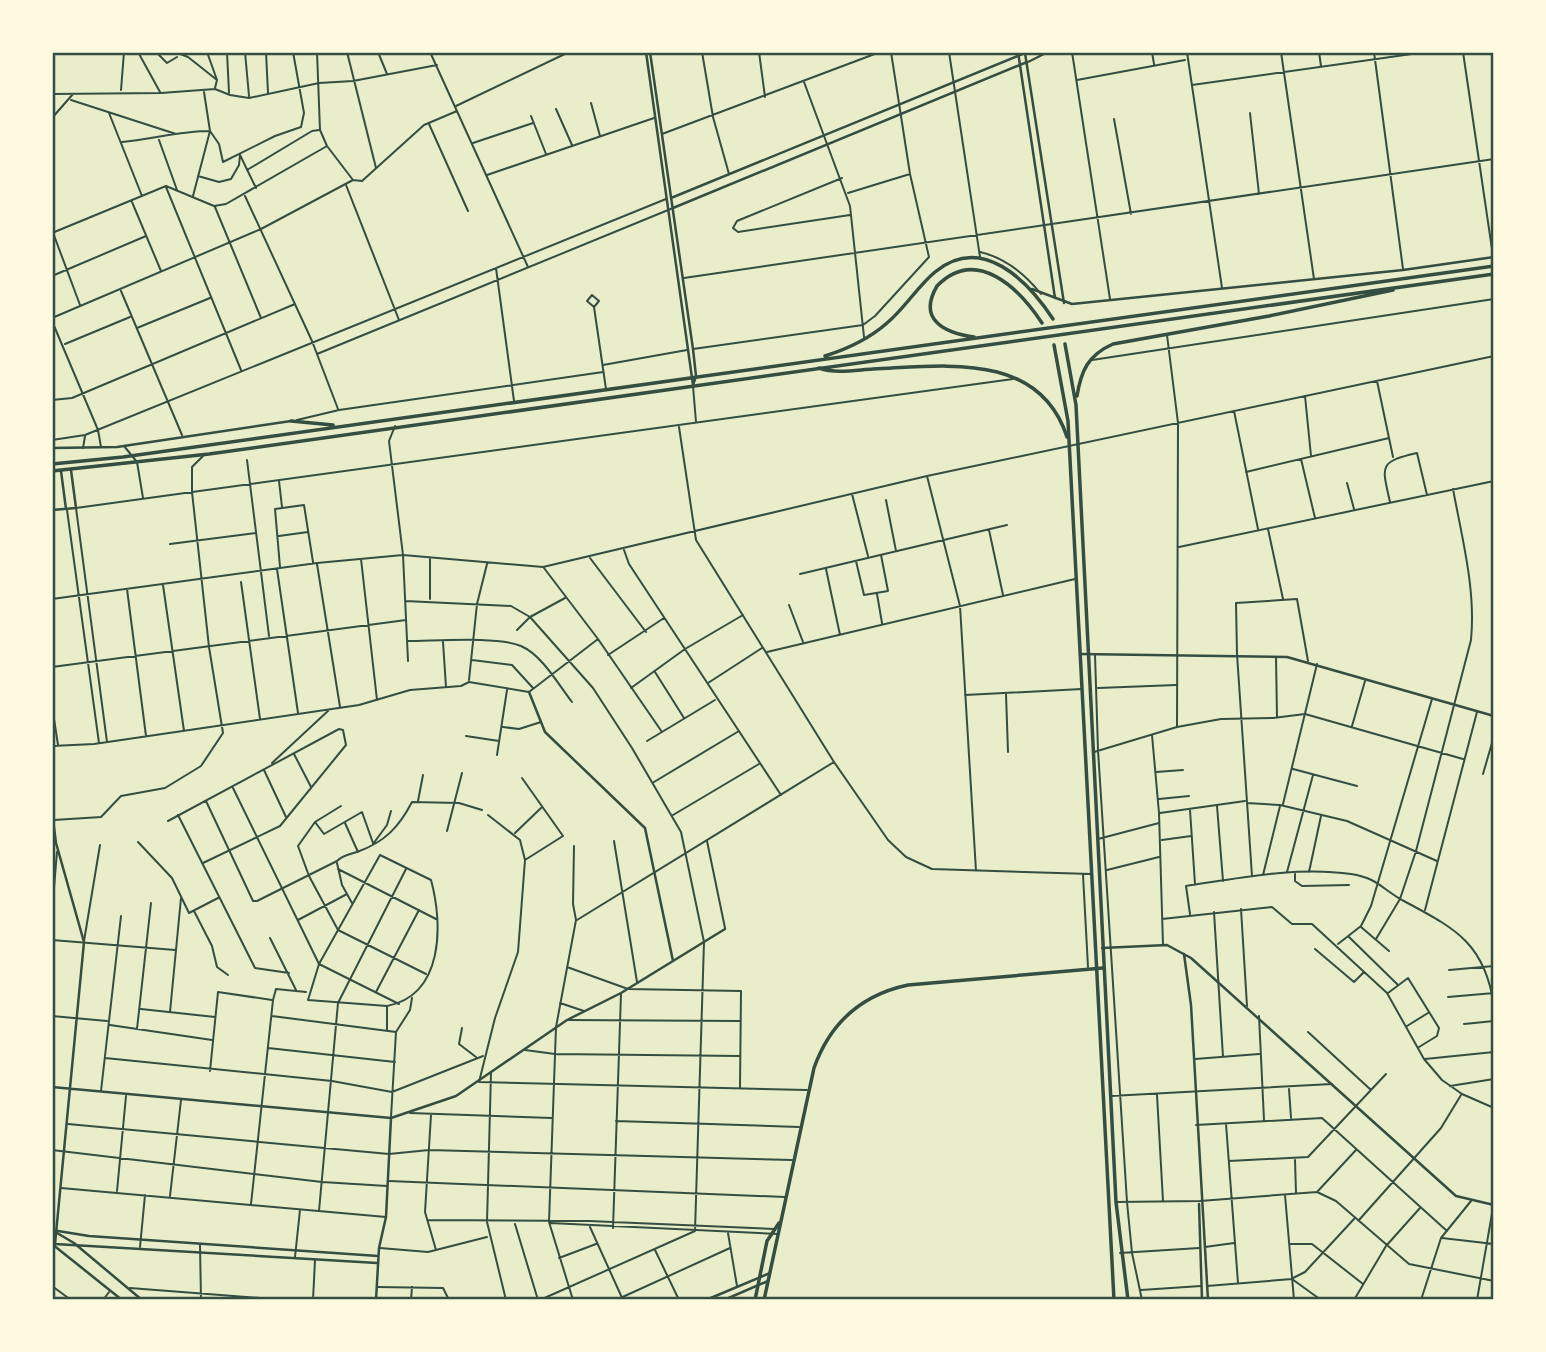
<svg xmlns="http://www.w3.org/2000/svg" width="1546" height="1352" font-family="Helvetica,sans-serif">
	<rect width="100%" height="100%" fill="#e9edc9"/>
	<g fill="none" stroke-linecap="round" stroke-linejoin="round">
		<path stroke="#344e41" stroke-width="2" d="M138,52l22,40
			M156,52l11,11 10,-6
			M175,52l13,5 29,23
			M207,52l10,28 -2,8
			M227,52l2,41
			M245,52l4,44
			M266,52l2,41
			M317,52l3,78 7,16 26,34
			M347,52l29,116
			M378,52l9,22
			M430,52l98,215
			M702,52l11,65 16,57
			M759,52l6,45
			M949,52l31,205
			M1072,52l38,247
			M1152,52l2,12
			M1187,52l35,236
			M1281,52l33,227
			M1319,52l2,14
			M1374,52l29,217
			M1463,52l30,204
			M1028,62l20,-10
			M1077,80l108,-20
			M804,82l46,124 14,131
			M1192,85l234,-33
			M121,90l3,-38
			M204,92l6,39 9,13 4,18 52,-26 26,-9 3,-14 -11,-61
			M52,94l109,-1 54,-4 15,6 19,3 70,-15 34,-2 84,-16
			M71,100l105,34
			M591,103l9,33
			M456,106l113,-54
			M556,109l16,36
			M109,113l33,83
			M1250,113l9,81
			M531,116l15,38
			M52,118l21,-24
			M1114,119l17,95
			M429,124l39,87
			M662,134l218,-82
			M159,140l18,50
			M122,142c30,-3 59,-11 88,-11l-17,65
			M473,143l60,-20
			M240,155l16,33
			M247,170l65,-39 7,-1
			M487,175l167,-57
			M198,176l21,6 12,-3 8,-14 1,-10
			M842,178l-105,43 -4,7 5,4 112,-17
			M346,185l53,135
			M166,187l75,183
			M848,193l62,-19
			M245,196l67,145 26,68
			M132,202l29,69
			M215,207l46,111
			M52,230l28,75
			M52,233l114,-47 48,20 12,-2 101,-58
			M980,252c26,6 45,22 61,42
			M496,268l18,133
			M52,276l94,-40
			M684,278l810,-119
			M121,291l61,144
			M594,307l5,-6 -7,-6 -5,6 7,6 12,82
			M52,318l209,-89 92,-49 9,1 62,-56 33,-14
			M52,321l46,109 3,17
			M137,328l73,-30
			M1167,335l11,88 -1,304
			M65,344l65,-27
			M693,349l170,-24 12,-9 54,-59 -19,-83 -19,-122
			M317,354l356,-146
			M1092,360l402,-61
			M603,365l84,-15
			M1377,381l16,76
			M693,386l3,36
			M1305,396l6,60
			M52,400l20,-2 223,-94
			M1234,411l24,118
			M297,420l42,-10 264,-38
			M395,426l-6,15 14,114 5,106
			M679,427l17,113 138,222 54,78 18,17 26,12 159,5
			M52,440l33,-5 581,-236
			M124,446l13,16 6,36
			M83,448l2,-12
			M1301,459l14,59
			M247,460l22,176
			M1246,472l143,-34
			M927,476l33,130 16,265
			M279,481l3,26
			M1347,483l7,26
			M852,494l16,62
			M886,500l10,51
			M1390,502c-8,-36 -12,-40 27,-49l10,42
			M67,510l32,233
			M1268,529l15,70
			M989,530l14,65
			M279,536l29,-4
			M170,544l86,-11
			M1179,547l315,-66
			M624,550l5,14 152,231
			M590,558l56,74
			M361,559l16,141
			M856,561l8,34 24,-4 -7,-36
			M317,564l23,143
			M280,567l-5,-58 29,-4 9,57
			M544,568l54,71 64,93
			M277,569l21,144
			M826,569l14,66
			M800,574l207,-49
			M241,582l19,137
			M163,585l21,146
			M127,589l19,147
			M877,594l5,29
			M52,599l265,-36 86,-8 140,12 384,-91 567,-120
			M430,599v-40
			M405,601l106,5 19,11 63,71 39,60 49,84 23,110 -9,289 -155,69
			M789,605l14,37
			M517,630l13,-13 35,-19
			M408,641c27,0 90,-5 113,5 21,9 37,38 51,56
			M443,642l3,45
			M767,652l308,-73
			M608,655l56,-37
			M1095,655l3,95 29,452 5,51 10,47
			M1276,657l1,60
			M472,660l40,5 21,23
			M52,667l354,-47
			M655,672l29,46
			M469,680l8,-76 10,-40
			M708,683l54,-35
			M631,688l54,-39 58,-34
			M1098,688l78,-3
			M1006,694l2,58
			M965,695l117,-6
			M52,706l6,39
			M1352,726l13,-45
			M503,727l16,2 22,-7
			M1152,735l7,78 4,132
			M466,736l33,5
			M647,741l68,-41
			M107,742l-31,-234 937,-129
			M52,746l42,-2 265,-39 51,-15 51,-4 8,-4 60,10 69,-53
			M1094,752l83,-25 44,-8 52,-1 32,-4 158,45
			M294,754l17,33
			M497,755l10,-65
			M272,763l57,-53
			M1293,769l64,17
			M264,770l22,47
			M1156,772l27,-2
			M1483,774l11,-38
			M522,778l41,58 -38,24 -7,92 -23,66 -16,64 328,8
			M654,782l85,-51
			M233,788l86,176 80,40
			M1159,799l30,-3
			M206,801l47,100h4l80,-40c6,-6 11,-6 20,-9 28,-10 42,-25 55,-50l47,1 23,7
			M418,801l5,-26
			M1247,803l33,2 67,16 90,40
			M1283,804l34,-140
			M341,806l-26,16 -17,24 11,30 29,54 88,44
			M1217,806l6,75
			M1190,810l5,74
			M1160,813l85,-12
			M178,815l77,153 34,5
			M488,815l32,25 5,20
			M673,815l86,-51
			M54,820l47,-3 20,-21 44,-8 36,-22 22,-33 -14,-86 -17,-155v-25l11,-11
			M168,821l171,-92 4,1 3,15 -66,81 -77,37
			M315,822l9,12 38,-22 11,31
			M345,823l13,29
			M447,831l15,-58
			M515,833l26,-25
			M1098,839l61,-16
			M1162,840l29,-4
			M614,841l23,141
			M707,841l18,87
			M138,842l34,36 17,35 29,-15
			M373,844l14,-19 4,-14
			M380,855l51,25c12,44 13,115 -44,126l-79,-6 11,-36z
			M337,863l5,22 10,18
			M338,869l98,50
			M1107,870l52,-13
			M1287,872l26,-97
			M1309,872l12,-56
			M1295,874v7l7,5 47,-1
			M1083,875l5,92
			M1263,875l17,-69
			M1252,876l-15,-222 -1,-51 61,-4 11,62
			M1241,909l6,97
			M1425,910l52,-198
			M194,911l18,35 5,21 11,8
			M52,912l5,-60
			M1214,912l9,145
			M1190,914l-4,-28c53,-8 112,-20 165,-12 26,4 30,14 51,26 52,28 83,42 92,106
			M1162,919l110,-12 20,17h20l75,69 37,66 18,21 20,14 32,14
			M298,920l49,-26
			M577,920l257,-158
			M1361,927l28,24
			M1349,937l48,47
			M270,938l26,52
			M1376,939l24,-40 16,-48 55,-211c5,-50 -9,-102 -18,-151
			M52,940l123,10
			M84,941l16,-96
			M1338,944l23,-18 10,-20 61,-207
			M1315,949l39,33 10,-10
			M567,967l61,22 113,2 -1,96
			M1449,970l45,-4
			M376,992l43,-82
			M1388,993l20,-15 31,50 -2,8 -18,11
			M1448,997l46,-4
			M560,1003l24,8
			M141,1009l74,8
			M170,1012l11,-114
			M52,1016l55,5
			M272,1016l124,16
			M1259,1016l5,104
			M567,1020l173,1
			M1464,1024l30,-3
			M110,1025l102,15
			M1407,1026l21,-13
			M462,1028l-3,16 17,13
			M137,1029l14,-126
			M387,1030v-23
			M1308,1032l63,58
			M268,1048l127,14
			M525,1050l30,4 185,2
			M105,1058l227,23 60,11 91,-36
			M1195,1059l64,-5
			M1425,1059l69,-7
			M210,1071l8,-79 54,8
			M491,1073l-4,149 19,78
			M1450,1086l44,-7
			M1289,1089l2,29
			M101,1091l20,-175
			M1157,1095l6,106
			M1111,1096l221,-12
			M410,1113l142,5
			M431,1115l-6,97 11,38
			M391,1117l5,-85 14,-22 2,-12
			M616,1121l183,6
			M68,1124l321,30 40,-4 363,10
			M1226,1124l12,159
			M1196,1125l126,-7 125,113
			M52,1150l270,32 65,4
			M1295,1160l1,33
			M1229,1161l79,-4 78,-83
			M389,1181l396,16
			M61,1188l325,29
			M117,1191l9,-95
			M1317,1192l39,-42
			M1285,1195l9,105
			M170,1196l11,-96
			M1116,1202l84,-1 117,-9 19,9 73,63 85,17
			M251,1204l22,-204 3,-11 30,3
			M319,1211l19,-208 68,-134
			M427,1220l162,1 185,8
			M1359,1220l82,-92 20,-33
			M550,1223l228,11
			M515,1224l23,76
			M590,1227l33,73
			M613,1228l8,-234
			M728,1233l9,53
			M1442,1238l52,6
			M1291,1244h21l51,40
			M200,1245l1,55
			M140,1247l5,-52
			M1205,1247l29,-4
			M380,1248l48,4 59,-15
			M655,1250l24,50
			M1120,1253l79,-5
			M295,1257l5,-47
			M559,1258l37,-14
			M1293,1278l12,-6 49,-53
			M52,1286l19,14
			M1207,1286l85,-7 29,21
			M377,1287l66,1 6,12
			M130,1288l156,12
			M1141,1290l60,-4
			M103,1300l6,-8
			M313,1300l2,-40
			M411,1300l1,-13
			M573,1300l-24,-78 7,-195 20,-107 -3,-16 1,-58
			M616,1300l114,-52
			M1354,1300l32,-54 34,-38
			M1421,1300l20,-62 30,-37
			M1477,1300l17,-98"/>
		<path stroke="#344e41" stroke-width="2.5" d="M646,52l47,333
			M650,52l43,297 3,27 -3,9
			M1018,52l37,246
			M1025,53l39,250
			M671,198l354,-145
			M673,208l354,-146
			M1032,289l40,15 331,-34 91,-13
			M61,471l5,38
			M52,510l24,-2 -5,-38
			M1080,654l207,3 207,59
			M529,692l16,40 100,96 28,133
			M53,820l3,23 28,99 -29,302 322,19
			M1102,948l65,-3 24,13 265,238 38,9
			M1184,954l7,51 17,295
			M52,1087l339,31 65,-22 111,-76 54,-27 104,-64
			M1199,1204l3,96
			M58,1231l31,5 289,20
			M376,1300l3,-52 7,-31 5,-99
			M706,1300l64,-27
			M724,1300l44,-19"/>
		<path stroke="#344e41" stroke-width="2.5" d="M52,448l65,-1 174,-26
			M52,1230l22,13 68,57
			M52,1244l70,56"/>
		<path stroke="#344e41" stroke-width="3.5" d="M755,1300l12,-59 12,-18
			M764,1300l50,-232c16,-45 47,-73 94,-83l195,-17"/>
		<path stroke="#344e41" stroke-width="3.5" d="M974,337c-29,-4 -57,-17 -37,-51 39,-40 82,2 105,37
			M1065,344l11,61 40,797 12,98
			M1054,345l14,76 46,879
			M825,356c22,-7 44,-17 62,-33 18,-15 30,-36 48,-51 47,-39 93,9 118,47
			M819,368c17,6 37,2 54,1 72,-3 166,-18 194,68
			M1077,396c4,-25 11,-41 36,-52l156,-28 124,-26
			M291,421l42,4
			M52,464l71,-7 1371,-191
			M52,471l157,-17 1285,-180"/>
	</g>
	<rect width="1546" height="1352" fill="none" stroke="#fefae0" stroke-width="108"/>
	<rect x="54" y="54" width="1438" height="1244" fill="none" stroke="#344e41" stroke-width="2.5"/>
</svg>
